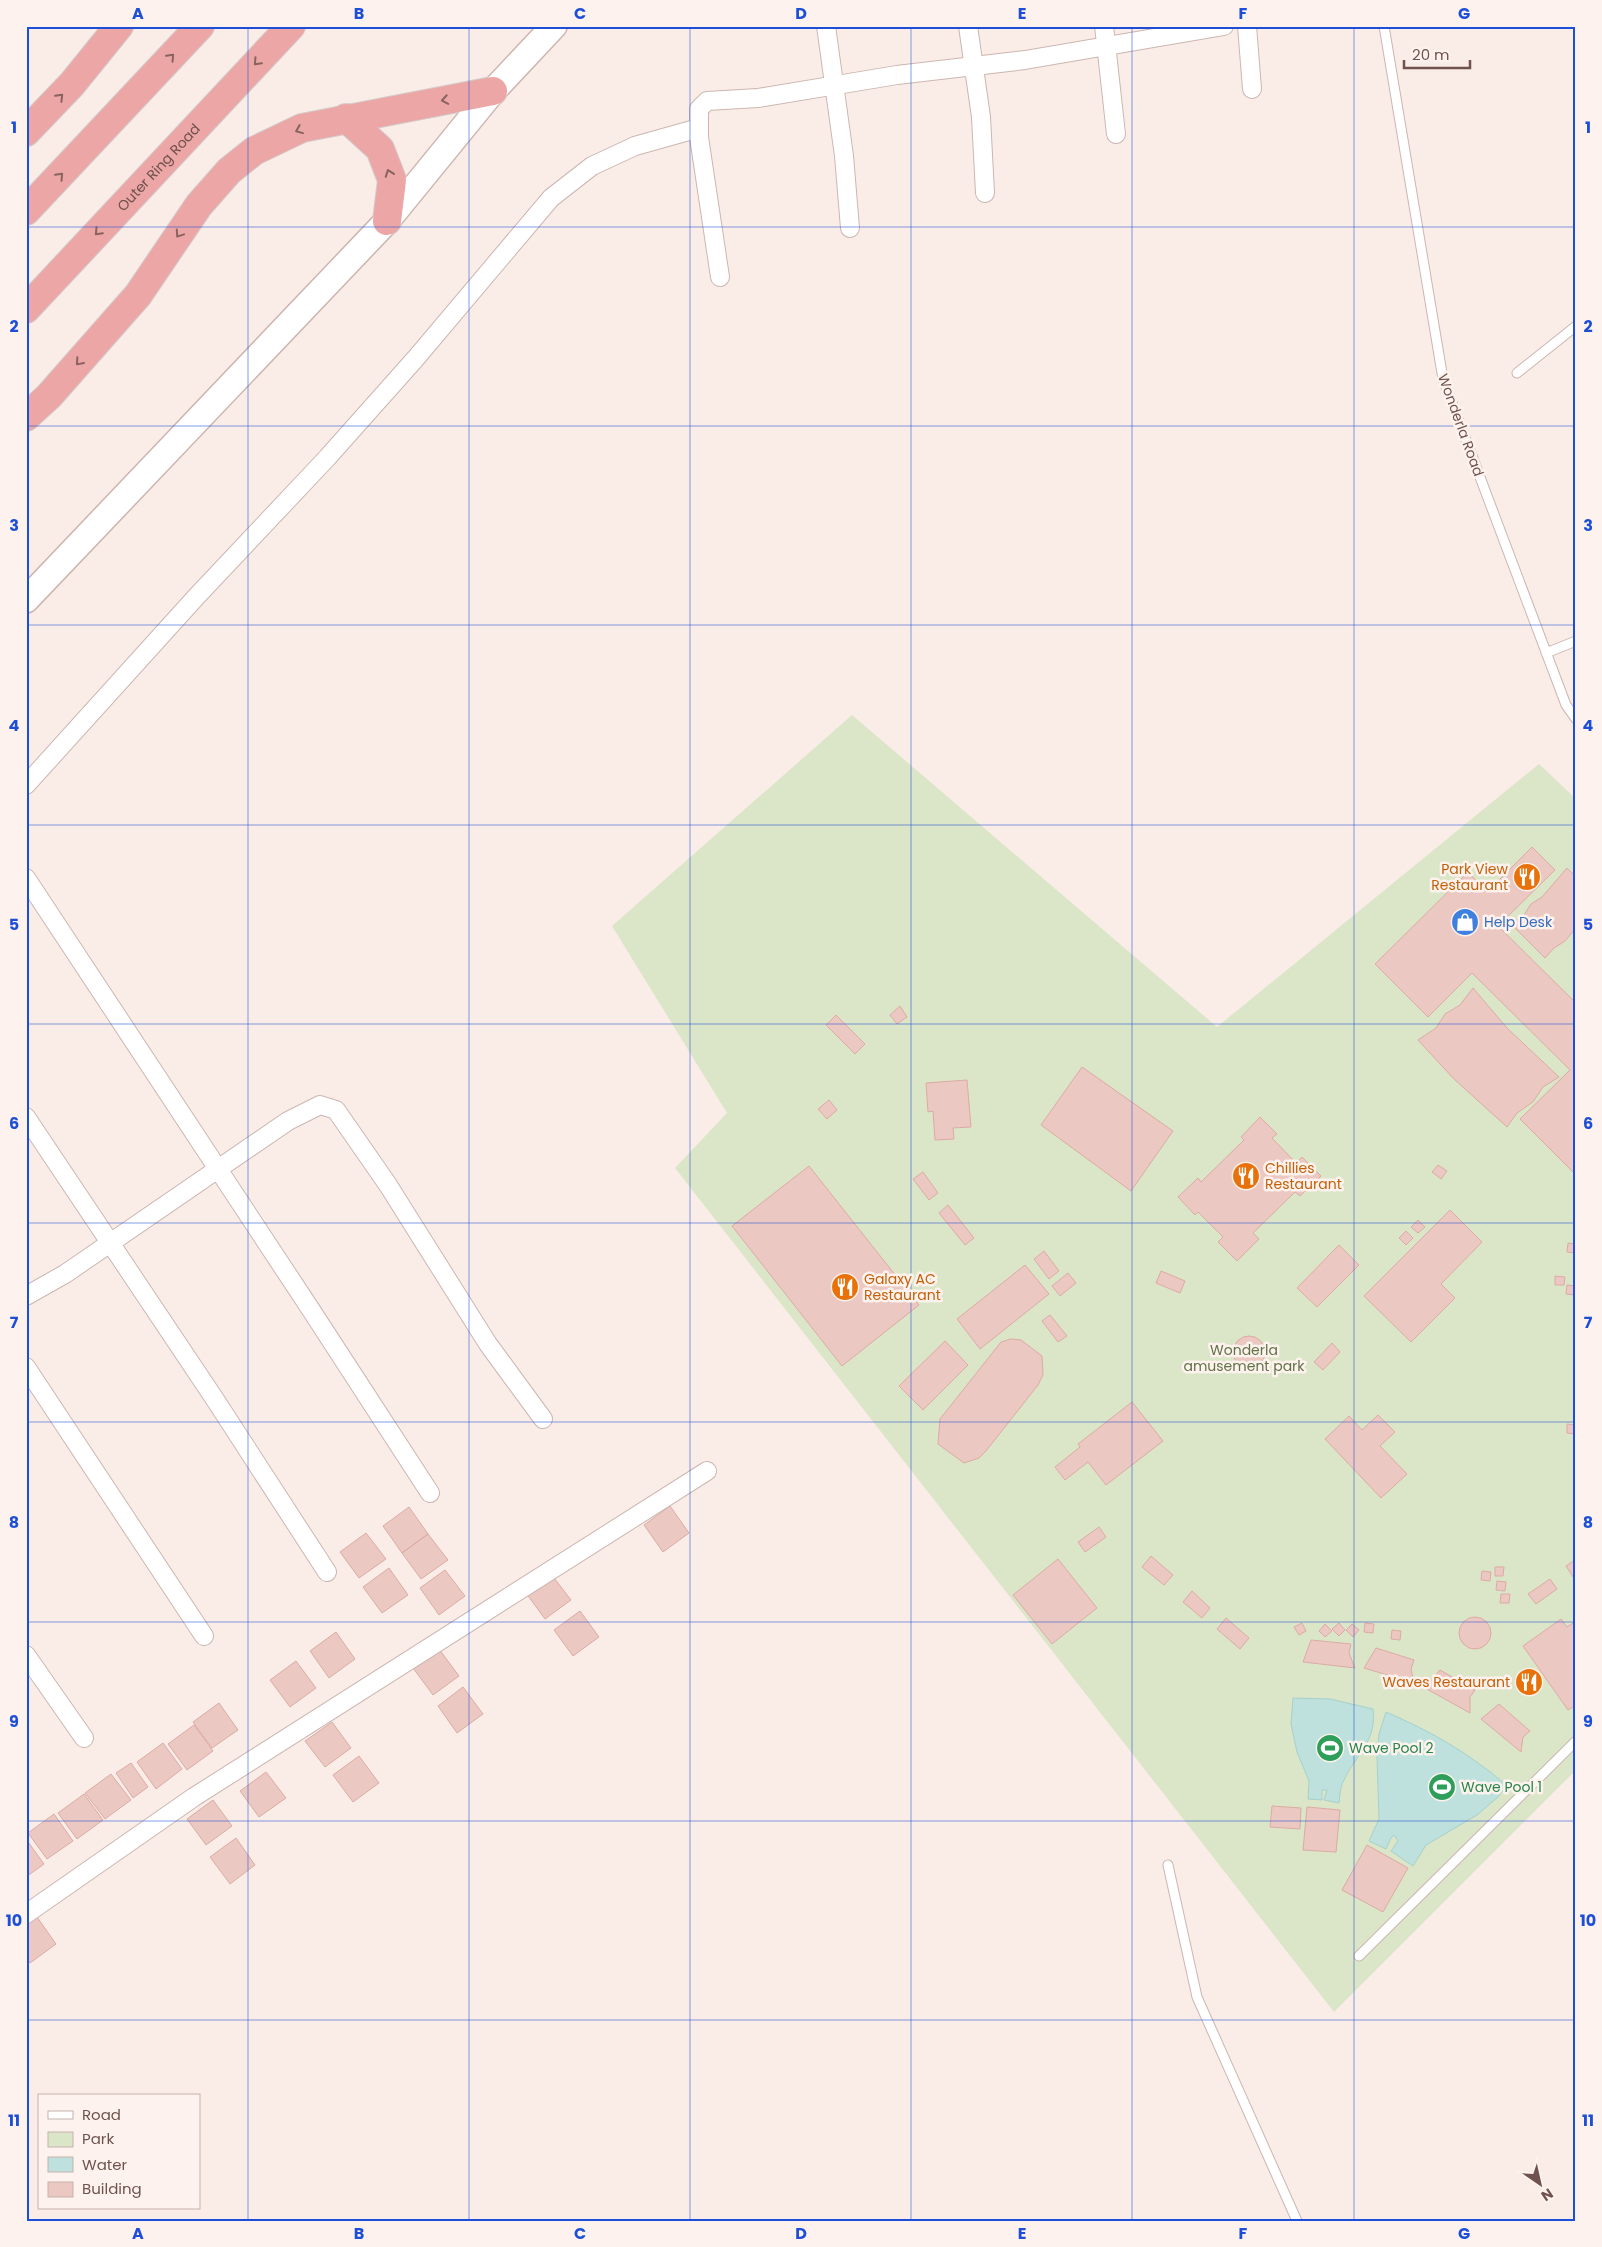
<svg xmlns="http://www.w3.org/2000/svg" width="1602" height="2247" font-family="Poppins,sans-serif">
	<rect width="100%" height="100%" fill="#faede7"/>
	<path fill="#dbe5c7" d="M852,715l365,312 322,-263 37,35v971l-242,242 -659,-844 52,-55 -115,-187z"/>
	<path fill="#bee1dd" stroke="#a5d1cd" d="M1293,1698l37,1 43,10c4,33 -17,45 -29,71 -4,7 -4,15 -5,23l-15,-3 3,-10h-5v10l-14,-1 1,-18 -12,-29 -6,-28z
		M1386,1712c46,20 81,40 119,72l5,-3 -12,16 -21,18 -51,30 -13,21 -22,-15 7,-10 -4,-6 -3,3 -5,11 -17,-8 10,-22 -2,-62 2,-23z"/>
	<path fill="#ecc8c2" stroke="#dcaba4" d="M1532,847l23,23 -57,56 78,77v172l-56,-56 50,-49 -98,-97 -44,44 -53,-53 93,-92 19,20z
		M1567,868l9,9v51l-11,13 -11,7 -9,10 -34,-34 13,-9 7,-11 11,-7z
		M1473,988l34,40 52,49 -16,10 -10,15 -16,11 -10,14 -53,-48 -36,-39 18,-12 9,-14 15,-9z
		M900,1006l7,11 -10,7 -7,-9z
		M836,1015l29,29 -10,10 -29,-29z
		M1082,1067l91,64 -42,60 -90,-66z
		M967,1080l4,47 -18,1 1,11 -19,1 -2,-29 -5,1 -2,-29z
		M829,1100l8,10 -10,9 -9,-10z
		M1260,1117l17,17 -5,4 24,25 6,-6 19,19 -21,20 -5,-4 -42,41 6,6 -22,22 -19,-19 5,-5 -25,-25 -3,3 -17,-18 20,-19 3,4 43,-42 -3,-3z
		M1438,1165l9,6 -6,8 -9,-7z
		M809,1166l110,139 -77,61 -110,-140z
		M923,1172l15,21 -9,7 -16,-21z
		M948,1205l26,33 -9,7 -26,-32z
		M1450,1210l32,32 -41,42 14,14 -44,44 -47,-46z
		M1418,1220l7,7 -7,6 -7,-6z
		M1406,1231l7,7 -7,7 -7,-7z
		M1568,1243l8,1v9l-9,-1z
		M1339,1245l20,20 -42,42 -20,-19z
		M1044,1251l15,20 -10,8 -15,-20z
		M1025,1265l24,29 -69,55 -23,-30z
		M1161,1271l24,10 -5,12 -24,-10z
		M1068,1273l8,10 -16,13 -8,-10z
		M1555,1276l10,1 -1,8h-9z
		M1567,1285l9,1 -1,9 -9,-1z
		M1050,1315l17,21 -9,6 -16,-21z
		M1233 1352a16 16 0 1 1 32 0a16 16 0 1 1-32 0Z
		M1011,1339l10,1 21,16 1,19 -5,10 -52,66 -7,7 -15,5 -26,-19 2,-25 61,-77z
		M945,1341l23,24 -45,45 -24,-24z
		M1332,1343l8,9 -17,18 -9,-8z
		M1132,1402l31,39 -57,44 -18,-23 -23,18 -10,-13 25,-20 -2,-3z
		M1378,1415l17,17 -15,14 27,28 -26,24 -56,-59 24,-23 13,14z
		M1567,1424l9,1 -1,9 -8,-1z
		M670,1506l19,27 -26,19 -19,-27z
		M409,1507l19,27 -26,19 -19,-27z
		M1099,1527l7,10 -21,15 -7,-10z
		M366,1533l20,26 -27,19 -19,-26z
		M428,1534l20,26 -27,19 -19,-26z
		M1151,1556l22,19 -9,10 -22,-18z
		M1058,1559l39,49 -45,36 -39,-49z
		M1576,1559v15l-3,3 -7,-11z
		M1495,1567h9l-1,9h-8z
		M389,1568l19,27 -26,18 -19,-26z
		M445,1570l20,26 -26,19 -19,-27z
		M1482,1571l9,1 -1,9 -9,-1z
		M551,1574l20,26 -26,19 -19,-26z
		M1550,1579l7,10 -21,15 -8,-10z
		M1497,1581l9,1 -1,9 -9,-1z
		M1192,1591l18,17 -8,10 -19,-16z
		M1501,1594h9l-1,9h-9z
		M580,1611l19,26 -26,19 -19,-26z
		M1459 1633a16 16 0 1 1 32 0a16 16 0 1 1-32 0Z
		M1226,1618l23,20 -9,11 -23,-20z
		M1561,1619l6,8 9,-6v84l-8,5 -45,-64z
		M1302,1623l4,8 -7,4 -5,-8z
		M1339,1623l6,7 -6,6 -7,-7z
		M1365,1623l9,1 -1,9 -9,-1z
		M1325,1624l7,7 -7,6 -6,-6z
		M1352,1624l7,6 -6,7 -7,-7z
		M1392,1630l9,1 -1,9 -9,-1z
		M336,1632l19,27 -26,19 -19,-27z
		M1311,1640l40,4 -2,9 6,15 -52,-6z
		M1376,1648l38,12 -3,9 3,14 -50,-15z
		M439,1649l20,27 -26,19 -20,-27z
		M296,1661l20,27 -26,19 -20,-27z
		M1440,1670l35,20 -5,7v16l-45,-25z
		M463,1687l20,27 -26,19 -19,-27z
		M219,1703l19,27 -26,18 -19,-26z
		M1499,1704l31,27 -7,6 -2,15 -40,-33z
		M332,1722l19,26 -26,19 -20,-26z
		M194,1725l19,26 -26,19 -19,-26z
		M163,1743l19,26 -26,20 -19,-27z
		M359,1756l20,27 -26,19 -20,-27z
		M131,1763l17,24 -15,11 -17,-25z
		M266,1772l20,26 -27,19 -19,-26z
		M111,1774l20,26 -26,19 -20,-26z
		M84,1794l19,26 -26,19 -19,-26z
		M213,1800l19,26 -26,19 -19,-26z
		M1272,1806l29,2 -1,21 -30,-2z
		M1307,1807l33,3 -4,42 -33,-2z
		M54,1814l19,27 -26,18 -19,-26z
		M236,1838l19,27 -25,19 -20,-27z
		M26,1839l18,25 -18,13z
		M1367,1845l41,23 -25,44 -41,-22z
		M37,1917l19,27 -26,19 -4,-5v-33z"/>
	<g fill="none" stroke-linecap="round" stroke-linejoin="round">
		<g stroke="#ccb6b1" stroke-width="11">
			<path id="lane" d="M1384,26l59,353 123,326 10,14
				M1517,373l59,-47
				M1546,653l30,-12
				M1168,1865l29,132 100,224
				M1359,1956l217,-215"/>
		</g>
		<g stroke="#ccb6b1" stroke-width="20">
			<path id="street" d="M826,26l18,130 6,72
				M968,26l13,91 4,76
				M1104,26l12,108
				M1247,26l5,63
				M720,277l-21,-140v-28l8,-8 51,-3 139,-23 128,-15 199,-34
				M26,785l170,-188 131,-139 89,-100 135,-160 41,-32 43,-20 64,-18
				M26,878c136,205 271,409 404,615
				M26,1117l190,284 111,171
				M26,1296l39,-22 223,-153 32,-16 16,5 52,75 100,159 55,75
				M26,1367l178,269
				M26,1655l58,83
				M26,1914l168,-117 513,-326"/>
		</g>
		<g stroke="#ceb5af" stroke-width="28">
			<path id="secondary" d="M26,600l361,-379 106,-130 61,-65"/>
		</g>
		<g stroke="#d4cbca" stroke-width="30">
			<g id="highway">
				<path d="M346,118l34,31 12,31 -5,41"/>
				<path d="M26,132l46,-48 47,-58"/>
				<path d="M26,211l174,-185"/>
				<path id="s1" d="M26,309l265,-283"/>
				<path d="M26,417l23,-21 89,-101 61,-90 30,-34 25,-20 48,-23 191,-37"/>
			</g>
		</g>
		<use href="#lane" stroke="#fff" stroke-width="9"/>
		<use href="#street" stroke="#fff" stroke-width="18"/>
		<use href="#secondary" stroke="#fff" stroke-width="25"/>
		<use href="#highway" stroke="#eca6a5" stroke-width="28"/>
	</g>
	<defs><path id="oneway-chevron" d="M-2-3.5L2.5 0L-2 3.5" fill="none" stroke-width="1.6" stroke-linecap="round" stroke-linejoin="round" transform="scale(1.25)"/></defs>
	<g stroke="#89635f">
		<use href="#oneway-chevron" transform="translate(171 57) rotate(-47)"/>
		<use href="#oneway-chevron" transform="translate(257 62) rotate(133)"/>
		<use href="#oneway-chevron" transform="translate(60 97) rotate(-46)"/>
		<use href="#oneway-chevron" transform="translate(445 100) rotate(170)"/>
		<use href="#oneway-chevron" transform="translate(299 130) rotate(158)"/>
		<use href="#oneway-chevron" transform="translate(389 173) rotate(-110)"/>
		<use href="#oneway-chevron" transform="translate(60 176) rotate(-47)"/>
		<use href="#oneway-chevron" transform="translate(98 232) rotate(133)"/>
		<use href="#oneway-chevron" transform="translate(179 234) rotate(124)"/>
		<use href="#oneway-chevron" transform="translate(79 362) rotate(131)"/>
	</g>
	<path fill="none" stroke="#1d4ed8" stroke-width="1" stroke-opacity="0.55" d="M248,26v2195M469,26v2195M690,26v2195M911,26v2195M1132,26v2195M1354,26v2195M26,227h1550M26,426h1550M26,625h1550M26,825h1550M26,1024h1550M26,1223h1550M26,1422h1550M26,1622h1550M26,1821h1550M26,2020h1550"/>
	<defs>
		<g id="restaurant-disc" transform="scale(1.4375)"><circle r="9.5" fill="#e8710a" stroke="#fdf2ed"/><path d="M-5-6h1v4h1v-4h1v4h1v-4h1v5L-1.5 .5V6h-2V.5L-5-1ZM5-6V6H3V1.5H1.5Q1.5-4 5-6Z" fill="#fff"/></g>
		<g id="shop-disc" transform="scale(1.4375)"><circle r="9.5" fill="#3f7fe0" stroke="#fdf2ed"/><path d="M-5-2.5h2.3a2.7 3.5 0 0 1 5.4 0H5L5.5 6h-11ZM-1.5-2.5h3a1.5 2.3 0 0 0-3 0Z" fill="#fff"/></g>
		<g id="stadium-disc" transform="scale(1.4375)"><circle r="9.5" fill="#2e9e5b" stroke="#fdf2ed"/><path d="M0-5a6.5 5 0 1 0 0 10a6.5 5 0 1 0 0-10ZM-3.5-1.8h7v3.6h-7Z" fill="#fff"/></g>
	</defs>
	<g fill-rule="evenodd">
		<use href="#restaurant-disc" x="1527" y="877"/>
		<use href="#shop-disc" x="1465" y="922"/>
		<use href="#restaurant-disc" x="1246" y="1176"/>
		<use href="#restaurant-disc" x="845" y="1287"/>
		<use href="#restaurant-disc" x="1529" y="1682"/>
		<use href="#stadium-disc" x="1330" y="1748"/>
		<use href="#stadium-disc" x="1442" y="1787"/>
	</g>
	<g text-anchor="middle" stroke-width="5" stroke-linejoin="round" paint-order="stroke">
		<g font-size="14" fill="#70524e" stroke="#fdf2ed">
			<text dy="5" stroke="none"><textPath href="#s1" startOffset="194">Outer Ring Road</textPath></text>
			<text transform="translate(1461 425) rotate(70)" y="5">Wonderla Road</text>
		</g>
		<g font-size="14" fill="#c56008" stroke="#fdf2ed" text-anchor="end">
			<text x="1508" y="874">Park View<tspan x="1508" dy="16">Restaurant</tspan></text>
			<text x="1265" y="1173" text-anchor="start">Chillies<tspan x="1265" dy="16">Restaurant</tspan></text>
			<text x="864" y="1284" text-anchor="start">Galaxy AC<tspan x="864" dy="16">Restaurant</tspan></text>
			<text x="1510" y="1687">Waves Restaurant</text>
		</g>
		<g font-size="14" fill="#366cbe" stroke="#fdf2ed" text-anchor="start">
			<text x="1484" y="927">Help Desk</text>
		</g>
		<g font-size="14" fill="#607448" stroke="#fdf2ed">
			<text x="1244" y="1355">Wonderla<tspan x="1244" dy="16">amusement park</tspan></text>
		</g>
		<g font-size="14" fill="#27864d" stroke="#fdf2ed" text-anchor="start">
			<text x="1349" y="1753">Wave Pool 2</text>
			<text x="1461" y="1792">Wave Pool 1</text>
		</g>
	</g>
	<rect width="1602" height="2247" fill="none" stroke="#fdf2ed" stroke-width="55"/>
	<rect x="38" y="2094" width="162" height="115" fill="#fdf2ed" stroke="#c5b2ad"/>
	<rect x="48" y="2111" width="25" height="8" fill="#ffffff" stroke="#c5b2ad"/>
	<text x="82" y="2120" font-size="15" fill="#70524e">Road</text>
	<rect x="48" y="2132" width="25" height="15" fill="#dbe5c7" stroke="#c5b2ad"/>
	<text x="82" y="2144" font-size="15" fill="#70524e">Park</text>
	<rect x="48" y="2157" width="25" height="15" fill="#bee1dd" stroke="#c5b2ad"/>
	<text x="82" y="2170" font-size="15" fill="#70524e">Water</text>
	<rect x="48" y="2182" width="25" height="15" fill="#ecc8c2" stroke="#c5b2ad"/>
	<text x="82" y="2194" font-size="15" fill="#70524e">Building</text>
	<g transform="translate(1540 2184) rotate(146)" stroke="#fdf2ed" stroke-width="4" paint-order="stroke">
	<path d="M0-4L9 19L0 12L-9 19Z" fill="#70524e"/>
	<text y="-8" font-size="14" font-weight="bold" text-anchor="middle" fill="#70524e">N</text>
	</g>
	<path d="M1404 60v8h66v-8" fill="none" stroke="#70524e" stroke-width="2.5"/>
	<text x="1412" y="60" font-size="15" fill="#70524e" stroke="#fdf2ed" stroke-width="4" paint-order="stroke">20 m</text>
	<rect x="28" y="28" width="1546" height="2192" fill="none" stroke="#1d4ed8" stroke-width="2"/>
	<g font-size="16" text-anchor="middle" font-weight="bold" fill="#1d4ed8">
		<text x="138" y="19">A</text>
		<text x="359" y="19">B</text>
		<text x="580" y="19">C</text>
		<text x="801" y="19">D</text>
		<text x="1022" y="19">E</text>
		<text x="1243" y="19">F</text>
		<text x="1464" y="19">G</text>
		<text x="14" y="133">1</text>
		<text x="1588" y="133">1</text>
		<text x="14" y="332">2</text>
		<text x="1588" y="332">2</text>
		<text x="14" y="531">3</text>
		<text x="1588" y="531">3</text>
		<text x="14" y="731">4</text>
		<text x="1588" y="731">4</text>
		<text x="14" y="930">5</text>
		<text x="1588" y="930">5</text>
		<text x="14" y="1129">6</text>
		<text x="1588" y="1129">6</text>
		<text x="14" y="1328">7</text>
		<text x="1588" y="1328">7</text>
		<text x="14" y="1528">8</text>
		<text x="1588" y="1528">8</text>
		<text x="14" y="1727">9</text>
		<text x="1588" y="1727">9</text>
		<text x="14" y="1926">10</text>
		<text x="1588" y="1926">10</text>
		<text x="14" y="2126">11</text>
		<text x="1588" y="2126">11</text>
		<text x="138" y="2239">A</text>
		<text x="359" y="2239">B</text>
		<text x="580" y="2239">C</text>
		<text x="801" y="2239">D</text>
		<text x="1022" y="2239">E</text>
		<text x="1243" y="2239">F</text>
		<text x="1464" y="2239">G</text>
	</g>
</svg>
